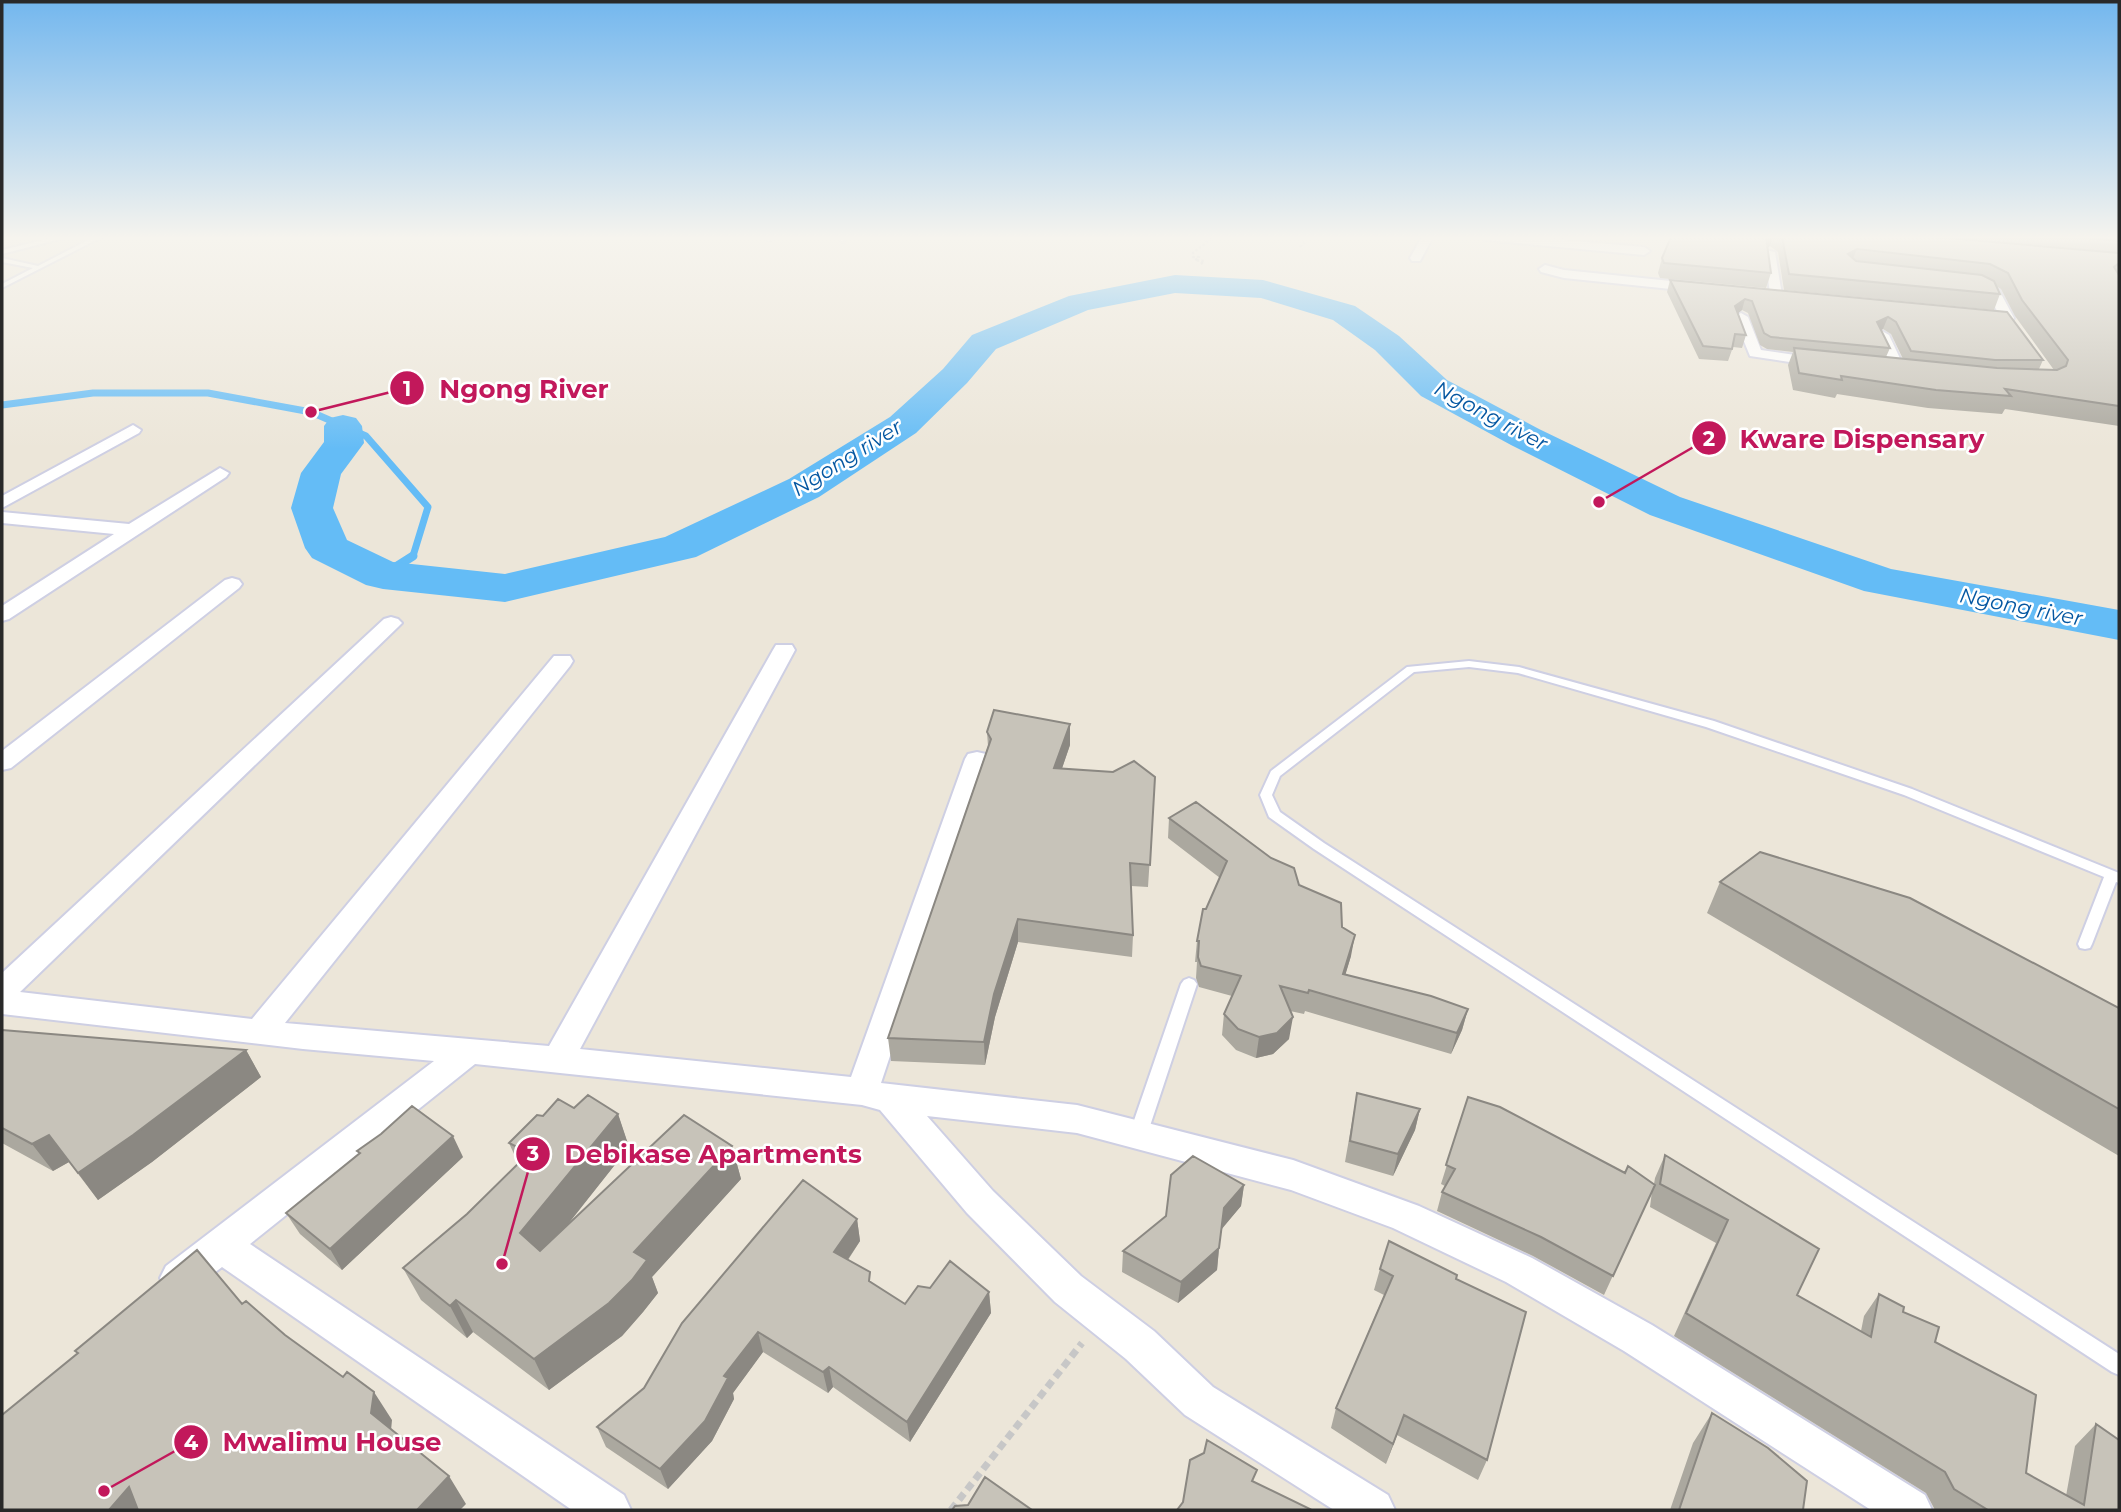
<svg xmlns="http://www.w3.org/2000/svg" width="2121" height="1512" font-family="Montserrat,sans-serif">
	<rect width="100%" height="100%" fill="#ece6d9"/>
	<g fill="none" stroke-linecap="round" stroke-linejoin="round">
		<path stroke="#64bcf6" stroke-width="7" d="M2,405l91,-12h115l103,19 55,24 62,71 -15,49 -3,2"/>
		<path stroke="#64bcf6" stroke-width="9" d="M383,575l30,-19"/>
		<path fill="#64bcf6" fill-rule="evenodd" d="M1175,275l88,5 92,26 44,30 48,44 92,49 141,68 211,72 228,41v30l-255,-49 -214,-76 -139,-70 -90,-49 -46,-46 -42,-30 -72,-22 -86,-5 -87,17 -92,39 -29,34 -51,50 -97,64 -123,60 -191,45 -122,-13 -17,-4 -54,-27 -7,-10 -14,-40 10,-35 23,-31v-16l6,-8 13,-3 13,3 6,8 2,17 -23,31 -8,34 14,32 46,22 112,12 160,-37 124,-58 101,-62 53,-48 29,-34 97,-39z"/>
		<g stroke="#cecfe3" stroke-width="4">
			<path id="lane" d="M56,237h12l-66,17v-4z
				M94,237h8l-100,51v-4l31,-16 -31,-6v-4l36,8z
				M767,237h7l-5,4 -3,-2z
				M841,237h6l-4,5 -3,-2z
				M1469,661l50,6 195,54 198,68 207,84v10l-3,-1 -24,62 -2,4 -5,1 -5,-1 -2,-4 26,-67 -200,-82 -198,-68 -188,-54 -49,-6 -55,5 -134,104 -8,19 8,17 44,31 795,511v21l-7,-3 -798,-523 -45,-32 -9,-22 11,-24 136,-104z
				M1189,978l5,2 3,4 -50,151 -3,5 -6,2 -6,-2 -3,-5 52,-151 3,-4z"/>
		</g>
		<g stroke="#cecfe3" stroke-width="4">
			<path id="street" d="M1422,237h11l-13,24h-8l-2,-3z
				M1480,237h48l116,10 6,4 -6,4 -159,-15z
				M1765,250l10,2 7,43 -1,3 -5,1 -6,-4z
				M1545,265l19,5 136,14 6,4 -6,4 -136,-14 -23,-6 -2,-3z
				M1973,280l26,10 15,28 -2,3 -37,-2 -2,-3 7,-4 18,1 -9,-18 -20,-8v-6z
				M1741,313l7,4 13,33 62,9 7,4 -7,4 -73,-11 -16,-39z
				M1882,331l7,4 16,34 -2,3h-10l-2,-3 -16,-34z
				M133,425l8,5 -2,3 -137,75v-12z
				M220,468l9,5 -3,4 -217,142 -7,2v-15l112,-72 -112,-11v-11l127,12z
				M232,578l7,2 3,4 -3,4 -228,180 -9,2v-19l223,-171z
				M391,617l7,2 4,4 -4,4 -378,365 232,27 302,-363h16l3,5 -3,5 -285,357 264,23 224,-396 3,-5h16l3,5 -215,399 271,28 114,-318 3,-5 9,-2 9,2 3,5 -108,324 196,22 216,55 126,46 113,52 120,67 273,170 7,15h-61l-247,-159 -118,-69 -113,-54 -102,-38 -214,-57 -150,-17 66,75 88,85 73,55 59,56 175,108 7,15h-61l-149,-95 -59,-56 -71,-57 -88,-89 -87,-103 -18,-5 -387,-41 -225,180 374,251 7,15h-59l-350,-243 -30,23 -13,5 -13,-5 -6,-12 6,-12 268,-205 -131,-12 -301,-35v-41l382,-354z"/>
		</g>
		<path stroke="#c7c7c7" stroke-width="2.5" stroke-dasharray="2.5 2" stroke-linecap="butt" d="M1300,247l9,-10
			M1201,264l3,-3 -9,-1 4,-3h-6v-4l20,-16"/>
		<path stroke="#c7c7c7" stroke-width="7" stroke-dasharray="8 5" stroke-linecap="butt" d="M951,1510l131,-167"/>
		<use href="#lane" fill="#fff" fill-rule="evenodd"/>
		<use href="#street" fill="#fff" fill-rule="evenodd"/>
	</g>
	<path fill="#aba89f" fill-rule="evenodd" d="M1663,237h456v189l-114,-17 -3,5 -74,-6 -91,-14 -2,4 -42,-8 -5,-25 5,-13 -26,-3 -7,-4 -12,-32 -6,-3 -4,3 8,22 -4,13 -9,-1 -5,14 -29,-2 -32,-67 3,-12 337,32 36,48 -4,9 15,1 -39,-54 -14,-27 -5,-3 4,8 -6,16 -210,-20 -6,-38 -8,-6 -3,2 4,25 -5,15 -106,-10 -2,-5 4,-15 9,-20zM1883,329l8,5 12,25 -17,-2 4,-9 -9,-18z
		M1070,724v21l-8,23 93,9 -7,110 -17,-1 2,49 -1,22 -114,-15 -23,75 -10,48 -94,-4 -3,-23 100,-292 -1,-14z
		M1169,818l130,67 43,42 9,29 -6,19 123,34 -6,21 -11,24 -146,-43 -1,3 -14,-3 -1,28 -16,15 -17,4 -20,-8 -14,-15 2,-21 8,-18 -33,-9 -3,-9 1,-16h-2l2,-21 9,-32 14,-31 -52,-40z
		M1720,882l399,126v148l-412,-243z
		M2,1030l244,20 15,27 -109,85 -54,38 -29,-38 -16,9 -51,-28z
		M1357,1093l63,16 -5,21 -22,46 -48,-14z
		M1468,1097l157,76 29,11 1,-6 10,-23 154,94 -22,46 64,36 3,-15 15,-22 24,18 32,30 91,131 40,23 9,-50 21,-22 23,86h-184l-9,-17 -252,-157 42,-93 -66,-36 2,-16 -48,104 -71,-39 -96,-45 5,-19 3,-6 -4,-2z
		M574,1108l44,6 11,33 -64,80 167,-81 9,33 -89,98 6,16 -15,19 -21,24 -73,54 -76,-58 -6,6 -46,-38 -18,-32 64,-54 51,-51 -9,-20 34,-27z
		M357,1151l106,6 -121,113 -42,-36 -14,-21 73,-59z
		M1244,1185l-3,21 -20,23 -4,41 -39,33 -56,-31 1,-21z
		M857,1219l3,22 -12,19 24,23 33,21 25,-16 59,4 2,21 -81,129 -77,-55 -5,6 -65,-41 -30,41 1,6 -22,42 -44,48 -62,-42 -9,-20z
		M1380,1269l76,10 31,181 -9,20 -81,-45 -11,29 -55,-36 5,-20 48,-113 -10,-5z
		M1712,1413l91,97h-133l23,-67z"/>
	<path fill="#8b8882" d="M1766,237h7l-3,9 -10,6z
		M1857,249l-6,14 -3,-9z
		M1745,299l-3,11 -10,8 3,-12z
		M1888,317l-5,12 -11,5 5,-12z
		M1070,724v21l-15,44 -1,-21z
		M1018,919v23l-23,75 -10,48 -1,-23 10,-48z
		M1355,935l-4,21 -12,40 4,-22z
		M1468,1009l-6,21 -11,24 6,-21z
		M1293,1017l-4,22 -16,15 -17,4 3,-21z
		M246,1050l15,27 -109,85 -54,38 -20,-27z
		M1420,1109l-5,21 -22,46 5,-22z
		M618,1114l11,33 -94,119 -15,-33z
		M49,1135l20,27 -16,9 -21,-27z
		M453,1136l10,21 -121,113 -12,-21z
		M732,1146l9,33 -89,98 6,16 -15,19 -21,24 -73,54 -15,-31z
		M1244,1185l-3,21 -20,24 3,-22z
		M857,1219l3,22 -22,33 -4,-22z
		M1219,1248l-2,22 -39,33 3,-21z
		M989,1292l2,21 -81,129 -3,-20z
		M456,1300l17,32 -6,6 -17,-32z
		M758,1332l5,20 -30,41 1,6 -22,42 -44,48 -8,-20 64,-93z
		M829,1367l4,20 -5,6 -5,-21z
		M374,1392l18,28 -2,21 -19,-28z
		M1404,1415l-7,20 -11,29 7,-20z
		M449,1476l17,28 -6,6h-43z
		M129,1487l22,23h-42z"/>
	<path fill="#c7c3b9" stroke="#8b8882" stroke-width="2" d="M1671,237h95l5,36 -107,-10 -2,-5z
		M1782,237h153l184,16v10l-5,4 5,8v131l-114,-17 6,7 -75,-6 -95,-14 1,4 -43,-7 -5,-25 203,20 60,2 9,-4 2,-6 -46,-60 -14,-27 -18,-9 -133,-15 -9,5 8,7 126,14 12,6 6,13 -211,-20z
		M2074,237h45v4z
		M1670,280l337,32 36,48h-48l-84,-9 -15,-29 -8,-5 -11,5 13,26 -119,-11 -7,-4 -12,-32 -7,-2 -10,7 11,29 -11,-1 -3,15 -29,-3z
		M994,710l76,14 -16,44 59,4 21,-11 21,16 -5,88 -20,-2 3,72 -115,-16 -24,75 -10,48 -96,-4 103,-299 -4,-7z
		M1196,802l75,56 23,10 5,17 42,18 1,24 13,8 -12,39 88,22 37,13 -11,24 -148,-43 -1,3 -28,-7 13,31 -16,16 -18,4 -21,-8 -14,-15 17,-38 -40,-10 -3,-9 1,-16h-2l6,-32h3l21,-48 -58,-43z
		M1760,852l150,46 209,110v101l-399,-227z
		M2,1030l244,20 -113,85 -55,38 -29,-38 -17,9 -30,-16z
		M1357,1093l63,16 -22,45 -48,-13z
		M588,1095l30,19 -98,119 20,18 144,-136 48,31 -98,106 13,8 -15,20 -23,23 -75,56 -78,-59 -6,6 -47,-38 64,-54 62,-61 -20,-10 28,-28 6,1 15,-17 16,9z
		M1468,1097l32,10 125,66 3,-7 27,19 -42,91 -72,-39 -99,-45 13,-23 -9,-4z
		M412,1106l41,30 -123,113 -44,-36 74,-60 -3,-2 24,-17z
		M1665,1155l154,94 -22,46 74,42 8,-43 25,13 -1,5 36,15 -4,15 101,53 -10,78 58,32 12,-81 23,16v70h-131l-34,-21 -9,-17 -259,-159 42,-93 -68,-36z
		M1193,1156l51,29 -20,23 -5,40 -38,34 -58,-31 43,-35 5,-41z
		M803,1180l54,39 -23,33 36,20 -1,9 36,23 13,-18 12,2 20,-27 39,31 -82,130 -78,-55 -6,5 -65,-40 -34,44 4,2 -23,43 -45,48 -63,-42 47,-39 38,-65z
		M1389,1241l68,34 -1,4 70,33 -39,148 -83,-45 -11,29 -57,-36 57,-132 -13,-7z
		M197,1250l45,54 4,-3 39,34 58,42 4,-5 27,20 -3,21 78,63 -32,34h-279l-9,-23 -20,23h-107v-95l76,-62 -3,-2z
		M1712,1413l56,35 39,33 -4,29h-124z
		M1207,1440l50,30 -5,11 58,28 -1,1h-132l6,-8 7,-42 14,-7z
		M985,1477l47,33h-80l3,-4 13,-1z"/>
	<linearGradient id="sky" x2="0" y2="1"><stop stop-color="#73b7ee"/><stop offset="0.53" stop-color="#f6f4ee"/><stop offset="1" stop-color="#f6f4ee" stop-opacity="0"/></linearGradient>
	<rect width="2121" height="449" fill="url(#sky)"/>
	<g text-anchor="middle" stroke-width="5" stroke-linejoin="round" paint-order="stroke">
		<g font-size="21" font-style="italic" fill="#0557a1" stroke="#fff">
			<text transform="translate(1491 416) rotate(28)" y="7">Ngong river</text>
			<text transform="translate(847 458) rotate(-32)" y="7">Ngong river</text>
			<text transform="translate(2021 607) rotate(11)" y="7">Ngong river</text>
		</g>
	</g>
	<path fill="none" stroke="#c2185b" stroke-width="2.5" d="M311 412L407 388M1599 502L1709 438M502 1264L533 1154M104 1491L191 1442"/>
	<g fill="#c2185b" stroke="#fff" stroke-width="2.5">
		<circle cx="311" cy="412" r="7"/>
		<circle cx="1599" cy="502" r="7"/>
		<circle cx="502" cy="1264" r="7"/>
		<circle cx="104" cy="1491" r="7"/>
		<circle cx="407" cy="388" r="18"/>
		<circle cx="1709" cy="438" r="18"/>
		<circle cx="533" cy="1154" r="18"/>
		<circle cx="191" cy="1442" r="18"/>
	</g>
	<g font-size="21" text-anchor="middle" font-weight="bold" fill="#fff">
		<text x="407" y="396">1</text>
		<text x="1709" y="446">2</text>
		<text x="533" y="1161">3</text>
		<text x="191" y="1450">4</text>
	</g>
	<g font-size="26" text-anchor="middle" font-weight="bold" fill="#c2185b" stroke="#fff" stroke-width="5" stroke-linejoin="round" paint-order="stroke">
		<text x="524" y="398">Ngong River</text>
		<text x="1862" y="448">Kware Dispensary</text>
		<text x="713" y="1163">Debikase Apartments</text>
		<text x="332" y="1451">Mwalimu House</text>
	</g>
	<rect width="2121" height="1512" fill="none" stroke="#292929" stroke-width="7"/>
</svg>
